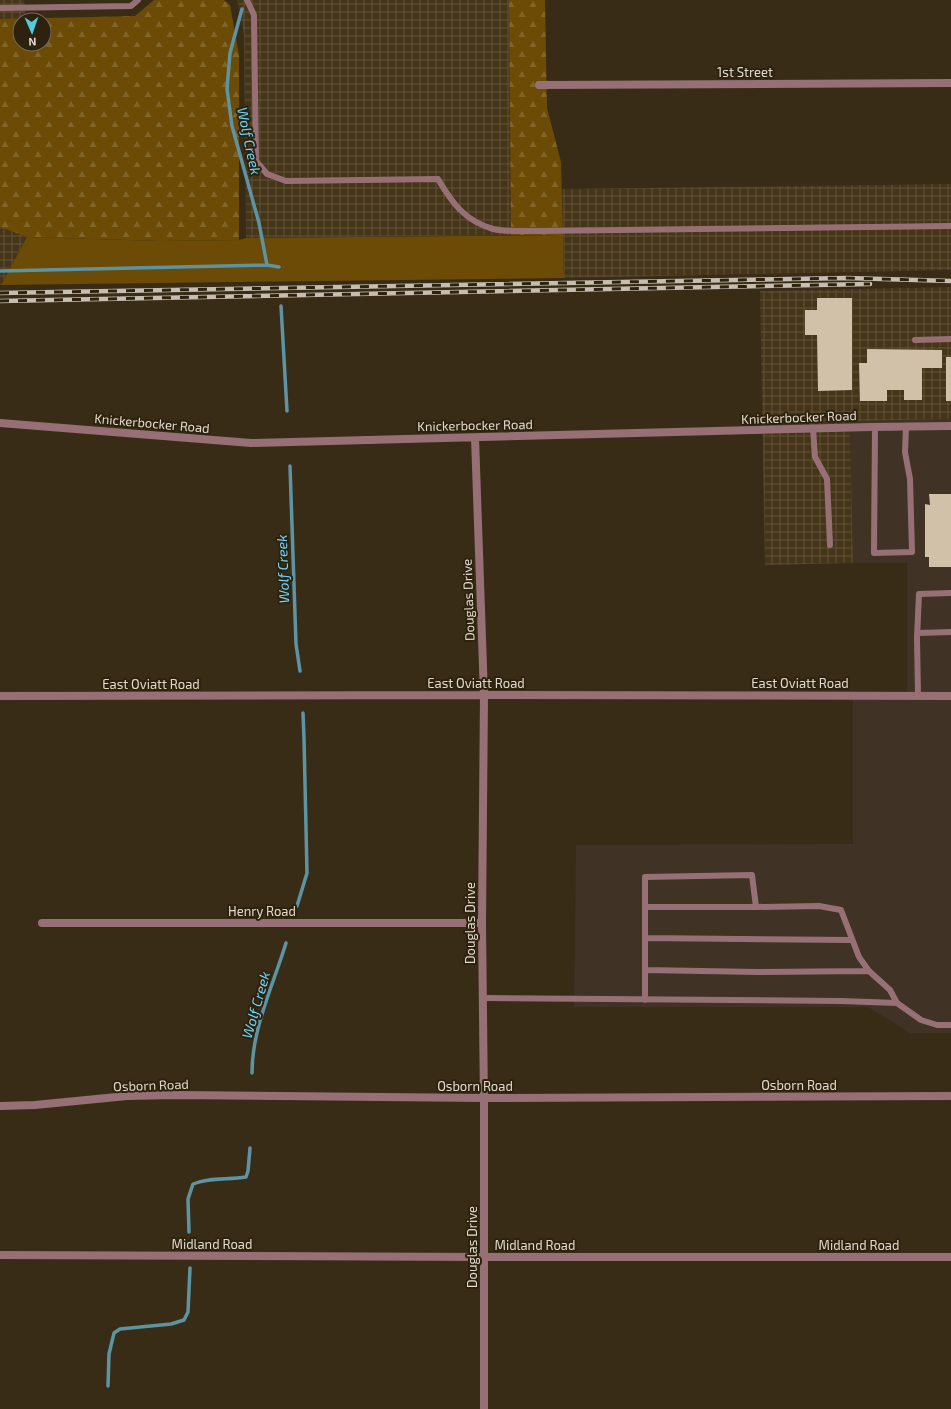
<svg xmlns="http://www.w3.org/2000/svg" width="951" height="1409" font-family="'Exo 2',sans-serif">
	<defs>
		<pattern id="industrial-grid" width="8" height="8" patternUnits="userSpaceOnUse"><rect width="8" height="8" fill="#453519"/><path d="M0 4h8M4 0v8" fill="none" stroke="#605239"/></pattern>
		<pattern id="forest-firs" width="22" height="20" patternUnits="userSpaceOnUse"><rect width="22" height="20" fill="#6b4b05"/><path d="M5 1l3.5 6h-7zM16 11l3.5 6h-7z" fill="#806428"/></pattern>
	</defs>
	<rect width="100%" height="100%" fill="#382c17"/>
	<path fill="#403225" d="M951,419v614h-41l-42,-26h-294l2,-162 277,-1v-144h54v-137h-54l-3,-142z"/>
	<path fill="url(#industrial-grid)" d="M0,0h24l2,19h-26z
		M237,0h272l2,235 -265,3 -2,-204z
		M951,184v86l-387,8 -2,-89z
		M0,227l27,10 -26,48h-1z
		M951,287v132l-101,2 3,142 -88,2 -5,-274z"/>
	<path fill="#6b4b05" d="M563,235l1,43 -563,7 26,-48 133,4 79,-1 7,-2z"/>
	<path fill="url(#forest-firs)" fill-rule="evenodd" d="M154,0h70l6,5 9,50v185l-79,1 -133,-4 -27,-10v-208l135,-3zM20,20h24v24h-24z
		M509,0h36l2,108 14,54 2,73h-52z"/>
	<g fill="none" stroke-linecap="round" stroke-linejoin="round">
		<path stroke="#5c94a4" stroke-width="3.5" d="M242,9l-12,44 -3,36 5,37 27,97 8,42 12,2
			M0,271l267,-6
			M281,306l6,105
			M290,466l6,178 4,27
			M297,906l10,-33 -3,-135 -1,-25
			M252,1073c0,-45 21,-87 34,-130
			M189,1232l-1,-33 5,-15c16,-7 35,-4 53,-7l2,-6 2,-23
			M108,1386l1,-32 5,-21 6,-4 51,-5 13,-4 4,-8 2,-44"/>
	</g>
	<path fill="#d0c1a8" d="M817,298h35v92l-34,1 -1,-56h-12v-25h12z
		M867,349l75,1v18h-20v32h-18v-10h-17v11h-27l-1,-38h8z
		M946,357h5v44h-5z
		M929,494h22v73h-22v-10h-4v-53l5,1z"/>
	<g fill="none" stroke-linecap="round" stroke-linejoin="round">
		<path stroke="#977076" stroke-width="6" d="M247,0l7,15 2,146 11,13 19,7 152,-2c14,24 27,42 55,50 13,3 30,2 44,2l414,-5
			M0,8l131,-2 7,-6
			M915,340l36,-1
			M875,427l-1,126 38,-1 -2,-73 -5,-27 1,-25
			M813,428l2,29 12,22 3,66
			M918,633l33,-1
			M918,695l-1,-58 2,-43 32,-1
			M645,907h111
			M645,938l207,2
			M645,970l113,2 111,-1
			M483,998l358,3 56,2 24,17 16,5h14
			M645,1000v-123l107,-2 4,32 63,-1 22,4 18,47 10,14 21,19 7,13"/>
		<path stroke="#977076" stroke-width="8" d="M539,85l412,-2
			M0,423l251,20 620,-16 80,-1
			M475,438l9,257 -2,228 2,181v305
			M0,696l484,-1 467,1
			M42,923h440
			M0,1106l35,-1 92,-9 47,-1 310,3 467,-2
			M0,1255l484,2h467"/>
		<g stroke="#c6beb0" stroke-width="4.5">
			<path id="rail" d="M0,293l847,-15 104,3
				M0,301l870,-17"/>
		</g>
		<use href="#rail" stroke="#2d220d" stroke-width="3" stroke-dasharray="9" stroke-linecap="butt"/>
	</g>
	<g text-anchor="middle" stroke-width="4" stroke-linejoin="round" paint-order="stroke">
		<g font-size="13" fill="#e1d9cd" stroke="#2d220d">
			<text x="745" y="77">1st Street</text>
			<text transform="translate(799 417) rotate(-2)" y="5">Knickerbocker Road</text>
			<text transform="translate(152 423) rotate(5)" y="5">Knickerbocker Road</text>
			<text transform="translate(475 425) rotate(-1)" y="5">Knickerbocker Road</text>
			<text transform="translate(468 600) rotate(-92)" y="5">Douglas Drive</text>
			<text x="476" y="688">East Oviatt Road</text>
			<text x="800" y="688">East Oviatt Road</text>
			<text x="151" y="689">East Oviatt Road</text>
			<text x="262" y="916">Henry Road</text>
			<text transform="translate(470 923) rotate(-90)" y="5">Douglas Drive</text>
			<text transform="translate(151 1085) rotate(-2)" y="5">Osborn Road</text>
			<text x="799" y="1090">Osborn Road</text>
			<text x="475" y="1091">Osborn Road</text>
			<text x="212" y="1249">Midland Road</text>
			<text x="535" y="1250">Midland Road</text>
			<text x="859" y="1250">Midland Road</text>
			<text transform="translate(472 1247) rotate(-90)" y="5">Douglas Drive</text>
		</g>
		<g font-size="14" font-style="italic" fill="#6cd5ff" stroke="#2d220d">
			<text transform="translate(249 141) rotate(78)" y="5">Wolf Creek</text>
			<text transform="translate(283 569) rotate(-92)" y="5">Wolf Creek</text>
			<text transform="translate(256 1005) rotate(-74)" y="5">Wolf Creek</text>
		</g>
	</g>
	<g transform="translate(32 32) rotate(178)"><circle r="19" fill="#2d220d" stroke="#756b5a"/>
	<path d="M0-3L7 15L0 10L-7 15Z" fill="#54cadd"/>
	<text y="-6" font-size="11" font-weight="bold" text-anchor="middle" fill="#e1d9cd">N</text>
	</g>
</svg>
